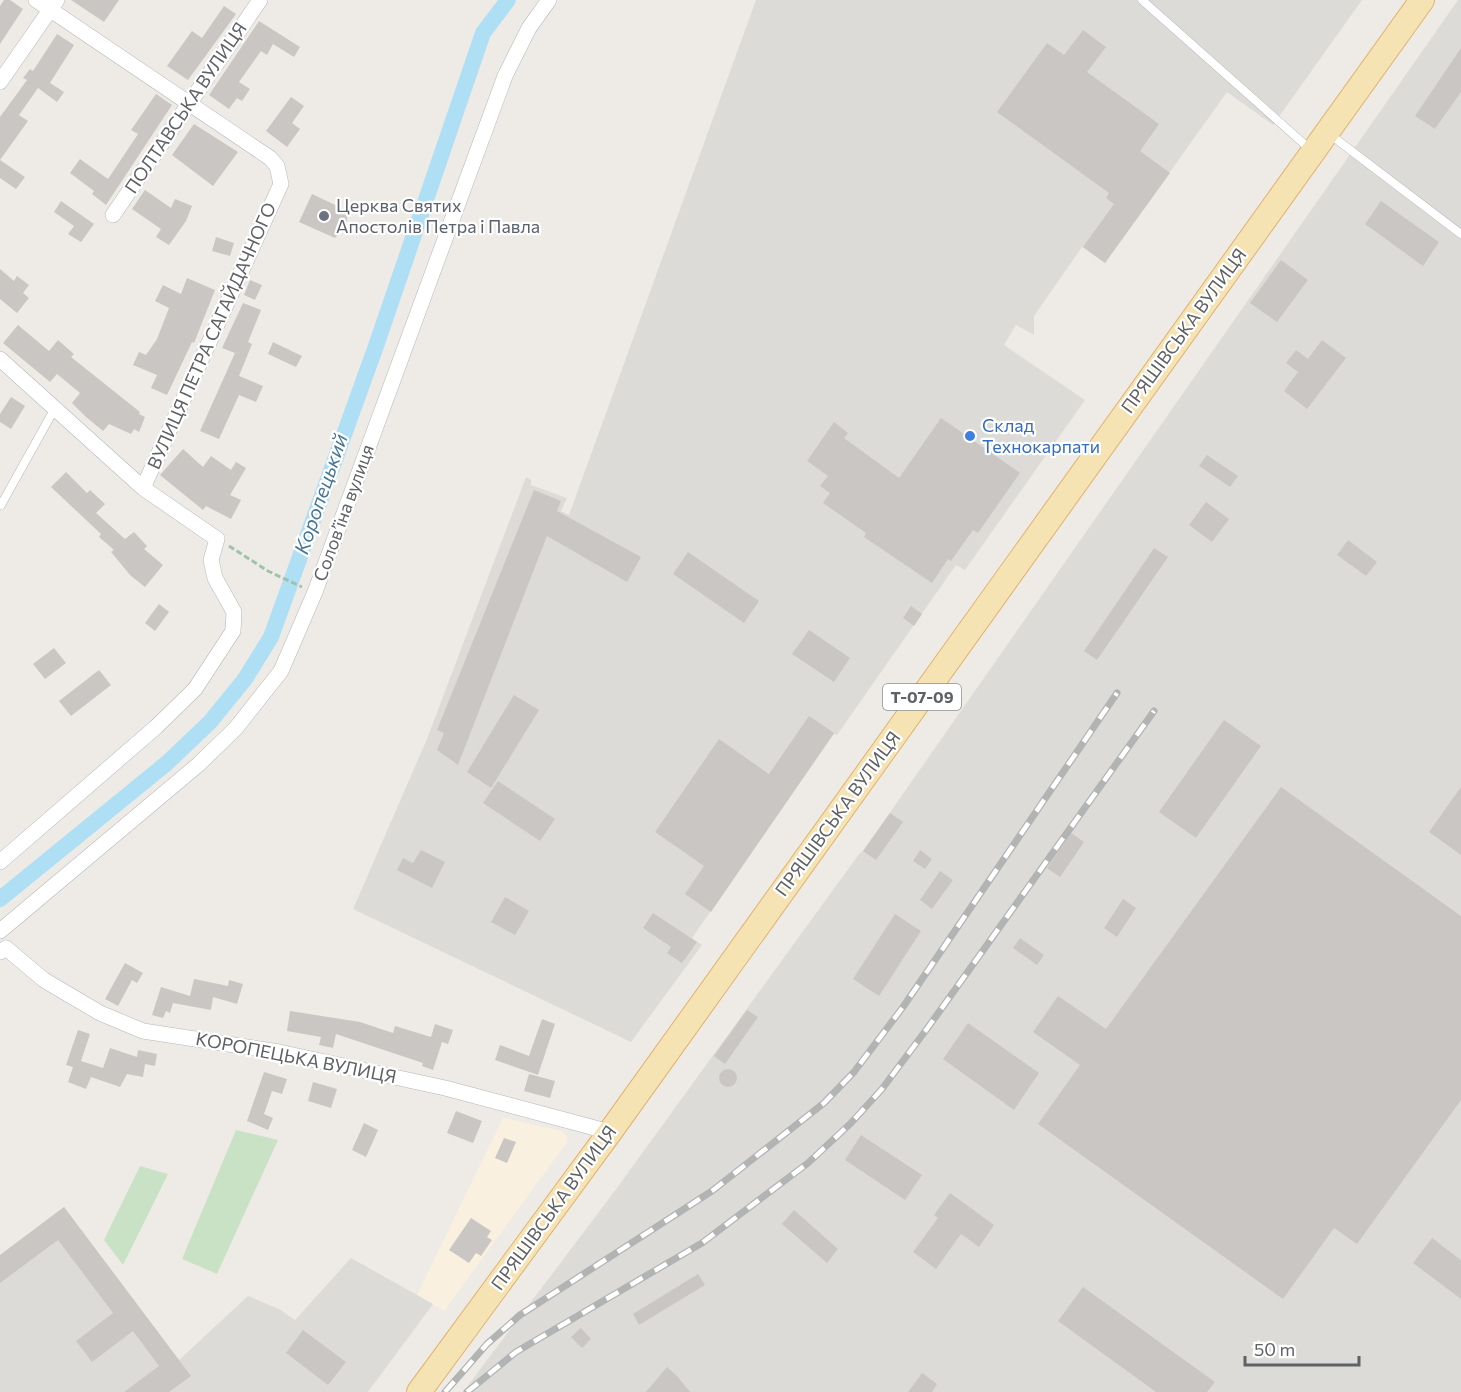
<svg xmlns="http://www.w3.org/2000/svg" width="1461" height="1392" font-family="Commissioner,sans-serif">
	<rect width="100%" height="100%" fill="#eeebe6"/>
	<path fill="#faf0df" d="M503,1118l58,13 6,5v6l-123,169 -27,-16z"/>
	<path fill="#dddbd8" d="M756,0h606l-89,125 -46,-33 -122,171 -23,-16 -48,69v19l-18,-10 -12,20 81,55 -120,170 -9,-5 -119,170 -3,-1 -142,204 10,7 -71,97 -278,-133 74,-170 99,-262 5,3v5l36,13 -6,13 8,4z
		M1458,0h3v1392h-998l151,-200 245,-338 4,-3z
		M64,1207l115,153 69,-64 31,13 16,11 56,-62 82,46 -65,88h-368v-137z"/>
	<path fill="#c9e2c6" d="M236,1130l42,10 -61,134 -35,-15z
		M140,1166l28,8 -45,91 -19,-25z"/>
	<g fill="none" stroke-linecap="round" stroke-linejoin="round">
		<path stroke="#afdff5" stroke-width="16" d="M0,899l167,-136 43,-41 35,-43 26,-42 105,-291 107,-313 25,-33"/>
	</g>
	<path fill="#cac6c3" d="M4,0h6l13,9 -23,35v-38z
		M71,0h48l-15,22z
		M224,6l12,8 -48,66 -21,-14 25,-35 10,7z
		M259,21l41,26 -6,10 -21,-13 -6,11 -6,-4 -22,31 11,7 -8,12 -5,-3 -8,11 -20,-14z
		M1083,30l23,17 -19,25 72,52 -19,27 30,22 -65,90 -22,-16 31,-43 -8,-6 3,-5 -112,-81 50,-69 17,12z
		M57,34l17,11 -24,38 14,9 -7,10 -19,-14 -19,27 9,6 -28,39 25,17 -9,12 -16,-11v-61l27,-37 -4,-2 7,-9 3,2z
		M1461,48v44l-26,37 -20,-13z
		M156,94l16,11 -66,100 -14,-11 2,-3 -24,-18 10,-14 28,20 30,-45 -7,-4z
		M291,97l13,9 -12,17 8,6 -13,18 -21,-16z
		M194,124l44,28 -25,34 -41,-31z
		M145,190l26,18 4,-9 17,7 -6,15 -17,24 -13,-8 5,-8 -29,-20z
		M312,194l36,17 -2,15 -11,12 -36,-16z
		M61,201l33,23 -13,18 -13,-8 6,-8 -20,-14z
		M1381,201l58,41 -16,24 -58,-42z
		M216,237l18,6 -4,13 -18,-5z
		M1281,260l27,20 -31,42 -27,-19z
		M0,269l14,12 3,-5 12,9 -6,8 6,5 -12,15 -17,-14z
		M187,278l28,12 -21,53 -2,-1 -25,53 -16,-7 6,-13 -24,-10 6,-13 7,3 11,-16 12,-31 -14,-7 8,-16 18,9z
		M250,280l12,5 -7,15 -11,-5z
		M243,303l18,7 -13,32 4,2 -13,32 24,10 -7,16 -17,-7 -20,44 -19,-8 35,-78 -13,-5z
		M18,325l31,26 9,-11 16,14 -3,3 69,55 -1,2 6,3 -6,15 -5,-3 -3,5 -22,-10 -6,7 -17,-14 -14,-14 8,-10 -23,-19 -7,8 -47,-39z
		M1322,340l24,18 -39,51 -23,-18 14,-19 -12,-9 10,-13 12,9z
		M273,342l29,14 -6,11 -28,-13z
		M11,397l14,9 -14,23 -11,-7v-8z
		M941,418l79,55 -42,60 -5,-3 -22,31 -3,-2 -16,24 -68,-46 2,-4 -43,-30 7,-10 -10,-7 8,-10 -21,-15 27,-39 14,11 -4,5 55,40z
		M183,449l20,18 8,-11 20,14 5,-8 10,6 -16,27 11,5 -10,19 -25,-13 -3,4 -43,-35z
		M1207,455l31,21 -8,11 -31,-21z
		M66,472l21,21 3,-3 15,14 -9,9 29,26 9,-7 13,14 -3,3 19,16 -18,22 -15,-12 -19,-23 3,-2 -15,-13 2,-3 -50,-47z
		M534,490l27,11 -4,10 84,46 -14,25 -80,-46 -89,229 -21,-15 7,-17 -7,-3z
		M1206,502l23,17 -17,23 -23,-17z
		M1348,540l29,22 -11,14 -29,-21z
		M1154,548l14,9 -71,103 -13,-9z
		M688,552l71,49 -15,22 -71,-49z
		M159,604l10,8 -14,19 -10,-8z
		M911,606l11,8 -8,12 -11,-8z
		M809,630l41,28 -16,24 -42,-28z
		M54,648l12,15 -21,16 -12,-15z
		M99,670l12,15 -40,31 -12,-15z
		M514,695l25,15 -48,78 -24,-16z
		M809,716l25,17 -123,179 -26,-18 19,-28 -49,-34 64,-93 50,35z
		M1224,720l37,26 -65,92 -37,-26z
		M498,781l57,38 -15,22 -57,-38z
		M1281,787l180,129v184l-104,144 -23,-16 -51,71 -245,-175 42,-59 -47,-33 25,-36 48,33z
		M1461,787v68l-32,-23z
		M890,813l13,9 -27,38 -13,-9z
		M1071,833l13,9 -24,35 -13,-9z
		M421,850l24,12 -13,26 -35,-18 6,-12 10,5z
		M920,850l12,9 -7,10 -12,-8z
		M940,871l13,9 -21,29 -12,-9z
		M505,897l24,14 -14,24 -24,-13z
		M1123,899l13,9 -19,29 -13,-9z
		M653,913l44,29 -15,21 -15,-10 4,-6 -28,-19z
		M895,914l26,17 -42,65 -26,-17z
		M1020,938l24,17 -7,10 -24,-17z
		M125,963l18,10 -6,10 -5,-3 -14,26 -13,-7z
		M194,979l34,7 1,-6 14,4 -6,20 -24,-7 -2,13 -38,-7 -3,10 -4,-2 -3,7 -11,-3 9,-28 29,9z
		M747,1010l11,7 -33,47 -11,-8z
		M290,1011l70,11 33,11 2,-7 36,11 4,-13 18,6 -5,14 -6,-2 -9,28 -11,-4 1,-3 -87,-29 -3,14 -14,-3 2,-8 -34,-6z
		M542,1019l13,5 -17,51 -43,-15 5,-15 29,11z
		M968,1023l71,50 -25,37 -71,-51z
		M78,1030l12,4 -9,27 22,7 7,-20 27,9 1,-7 19,4 -2,12 -10,-2 -2,13 -16,-3 -7,13 -29,-10 -5,12 -18,-7 5,-15 -7,-2z
		M719 1078a9 9 0 1 1 18 0a9 9 0 1 1-18 0Z
		M264,1072l23,7 -5,15 -10,-3 -8,23 9,4 -5,12 -21,-9z
		M529,1074l26,7 -5,17 -26,-7z
		M313,1082l24,7 -6,19 -23,-7z
		M456,1111l26,10 -9,22 -26,-10z
		M364,1123l14,7 -12,27 -14,-7z
		M861,1135l61,40 -17,25 -60,-40z
		M504,1138l12,4 -9,21 -12,-5z
		M950,1193l44,32 -15,22 -18,-13 -25,35 -23,-17 25,-34 -4,-3z
		M64,1207l127,169 -22,16h-45l35,-26 -26,-35 -41,31 -16,-21 37,-28 -55,-73 -58,43v-28z
		M794,1210l44,39 -11,14 -45,-39z
		M471,1218l20,13 -4,6 5,3 -11,16 -5,-3 -7,10 -20,-13z
		M1432,1238l29,22v39l-48,-36z
		M698,1274l7,11 -66,40 -6,-11z
		M1083,1287l132,95 -8,10h-51l-98,-71z
		M581,1328l10,11 -9,9 -11,-11z
		M303,1330l43,32 -18,23 -42,-32z
		M667,1367l10,9 13,16h-44z
		M922,1373l15,11 -5,8h-24z"/>
	<g fill="none" stroke-linecap="round" stroke-linejoin="round">
		<g stroke="#b3b6b9" stroke-width="9">
			<path id="service" d="M1142,0l170,151
				M1328,133l133,101
				M1,505l54,-97"/>
		</g>
		<g stroke="#b3b6b9" stroke-width="16">
			<path id="minor" d="M36,0l234,158 7,8 4,18 -138,304
				M0,82l57,-82
				M113,215l147,-215
				M0,359l143,129 74,51 -6,21 4,18 19,34 -1,19 -38,58 -39,38 -156,135
				M0,931l199,-167 37,-36 45,-57 34,-79 190,-516 24,-48 20,-28
				M0,952l6,-4 38,32 56,33 43,18 136,21 166,36 165,44"/>
		</g>
		<g stroke="#e1b26d" stroke-width="26">
			<path id="primary" d="M419,1392l191,-260 812,-1132"/>
		</g>
		<path stroke="#a0c3a6" stroke-width="3" stroke-dasharray="6 3" stroke-linecap="butt" d="M229,546l39,25 34,16"/>
		<use href="#service" stroke="#fff" stroke-width="8"/>
		<use href="#minor" stroke="#fff" stroke-width="15"/>
		<use href="#primary" stroke="#f5e3b4" stroke-width="24"/>
		<g stroke="#b2b3b3" stroke-width="7">
			<path id="rail" d="M445,1392l42,-48 33,-29 192,-124 112,-88 30,-31 49,-65 214,-314
				M467,1392l49,-40 186,-109 106,-80 43,-40 31,-34 47,-63 225,-315"/>
		</g>
		<use href="#rail" stroke="#fff" stroke-width="4.5" stroke-dasharray="14" stroke-linecap="butt"/>
	</g>
	<circle fill="#6b7280" stroke="#fff" stroke-width="2" cx="324" cy="216" r="6"/>
	<circle fill="#3f7fe0" stroke="#fff" stroke-width="2" cx="970" cy="436" r="6"/>
	<g text-anchor="middle" stroke-width="4.5" stroke-linejoin="round" paint-order="stroke">
		<rect fill="#fff" stroke="#8e9193" stroke-width="1.5" x="883" y="684" width="78" height="26" rx="4.5"/>
		<g font-size="16" font-weight="bold" fill="#5e6265">
			<text x="922" y="703">Т-07-09</text>
		</g>
		<g font-size="18" fill="#5e6265" stroke="#fff">
			<text transform="translate(186 108) rotate(-56)" y="6">ПОЛТАВСЬКА ВУЛИЦЯ</text>
			<text transform="translate(1184 331) rotate(-54)" y="6">ПРЯШІВСЬКА ВУЛИЦЯ</text>
			<text transform="translate(212 336) rotate(-66)" y="6">ВУЛИЦЯ ПЕТРА САГАЙДАЧНОГО</text>
			<text transform="translate(344 513) rotate(-70)" y="6">Соловʼїна вулиця</text>
			<text transform="translate(838 814) rotate(-54)" y="6">ПРЯШІВСЬКА ВУЛИЦЯ</text>
			<text transform="translate(296 1058) rotate(11)" y="6">КОРОПЕЦЬКА ВУЛИЦЯ</text>
			<text transform="translate(554 1208) rotate(-54)" y="6">ПРЯШІВСЬКА ВУЛИЦЯ</text>
		</g>
		<g font-size="18" fill="#5b616d" stroke="#fff" text-anchor="start">
			<text x="336" y="212">Церква Святих<tspan x="336" dy="21">Апостолів Петра і Павла</tspan></text>
		</g>
		<g font-size="18" fill="#366cbe" stroke="#fff" text-anchor="start">
			<text x="982" y="432">Склад<tspan x="982" dy="21">Технокарпати</tspan></text>
		</g>
		<g font-size="20" font-style="italic" fill="#477795" stroke="#fff">
			<text transform="translate(321 494) rotate(-71)" y="7">Коропецький</text>
		</g>
	</g>
	<path d="M1245 1356v9h114v-9" fill="none" stroke="#5e6265" stroke-width="3"/>
	<text x="1254" y="1356" font-size="18" fill="#5e6265" stroke="#ffffff" stroke-width="4.5" paint-order="stroke">50 m</text>
</svg>
